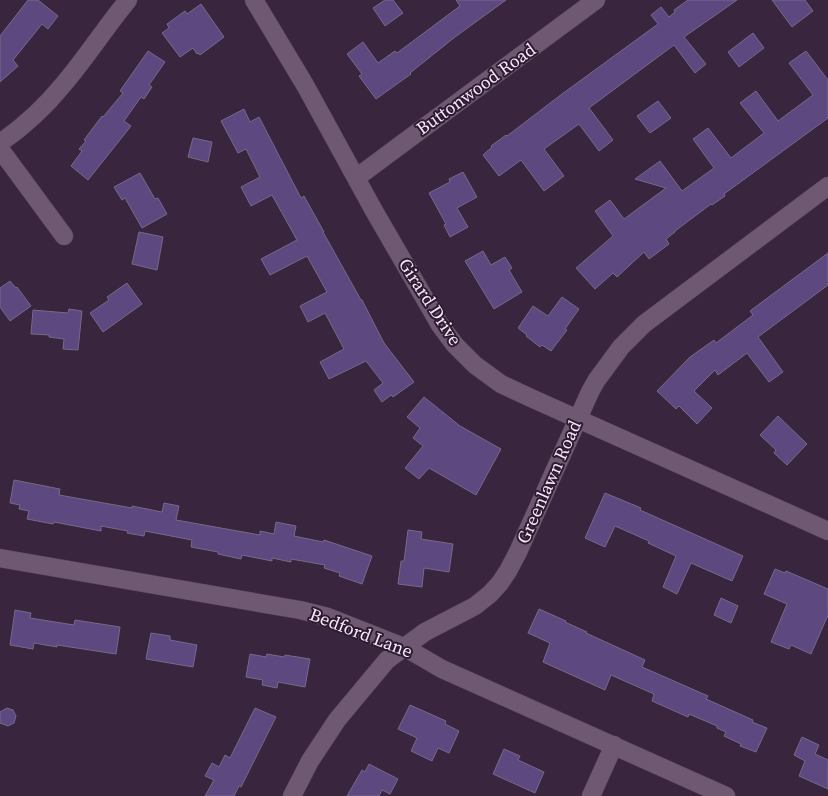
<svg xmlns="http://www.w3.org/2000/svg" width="828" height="796" font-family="'Source Serif 4',serif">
	<rect width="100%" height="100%" fill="#39253d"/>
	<path fill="#5e4880" stroke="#756a89" d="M28,0h10l20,16 -10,13 -6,-5 -29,36 5,6 -18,16v-46z
		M385,0h8l10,13 -18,13 -12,-18z
		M456,0h50l-51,37 -45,36 1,1 -35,25 -17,-23 3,-2 -15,-20 16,-12 15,21 17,-12 2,2 63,-47z
		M688,0h49l-53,37 22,27 -11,9 -21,-28 -85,63 24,32 -14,11 -20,-27 -35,25 20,27 -20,15 -23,-31 -22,16 -16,-21 9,-8 -1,-1 15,-11 1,1 55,-42 96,-70 -7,-9 10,-8 8,10 6,-5 -1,-2z
		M772,0h33l8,11 -21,16z
		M201,4l23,33 -24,18 -2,-2 -1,1 -4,-6 -13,9 -18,-24 7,-5 -2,-4 18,-13 2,3z
		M753,33l11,15 -25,19 -11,-15z
		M148,51l17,11 -16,23 3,2 -8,12 -3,-2 -17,24 7,5 -43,54 -17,-14 11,-15 -3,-2 7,-8 -2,-1 18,-24 1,1 20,-24 -3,-2z
		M806,51l22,29v38l-104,76 1,2 -13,9 -1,-1 -36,27v1l-9,7 3,5 -20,15 -5,-7 -27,25 -4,-4 -18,16 -19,-21 37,-32 -18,-25 15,-11 14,19 42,-31 -31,-9 25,-18 22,30 32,-23 -21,-29 15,-11 23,30 33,-25 -24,-30 16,-12 22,30 35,-26 -24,-32z
		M658,101l13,17 -21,15 -13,-17z
		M244,109l6,13 9,-5 42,81 3,-2 20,36h-1l38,68h1l22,43 30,39 -21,15 -2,-2 -9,7 -8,-12 9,-7 -17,-22 -37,18 -9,-17 24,-13 -19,-36 -17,9 -8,-16 27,-14 -20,-36 -37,19 -9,-16 36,-19 -25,-45 -21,11 -10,-19 19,-10 -14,-28 -8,4 -17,-32z
		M193,138l19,4 -4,20 -20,-5z
		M463,172l14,25 -20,11 11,19 -18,10 -6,-12 2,-1 -17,-31 21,-11 -1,-3z
		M140,173l15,26 3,-1 9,16 -25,14 -17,-30 -3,2 -8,-13z
		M139,232l24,5 -6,33 -25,-6z
		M483,251l8,14 14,-8 7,11 -3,2 13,22 -28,17 -29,-48z
		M828,253v32l-70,52 25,35 -14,10 -22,-29 -29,22 -3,-5 -21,21 18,17 -15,16 -18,-18 -3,3 -19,-18 33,-34 24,-17 2,3 37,-28 -3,-4z
		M10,281l6,7 1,-1 14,19 -21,15 -10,-14v-19z
		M127,283l15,21 -39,28 -13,-19 19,-13 -2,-3z
		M562,297l17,12 -14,20 2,1 -16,21 -9,-6 -2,2 -14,-11 1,-1 -9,-7 15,-22 15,10z
		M69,309l13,2 -4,39 -15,-1 1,-10 -15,-2v-2l-18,-1 2,-24 35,3z
		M424,397l36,29 41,23 -25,46 -47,-27 -10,11 -14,-11 18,-22 -10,-8 7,-10 -13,-11z
		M778,416l29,28 -20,21 -13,-12 2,-3 -16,-15z
		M14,480l46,9 -1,6 73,13v-2l30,6 2,-9 15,3 -3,14 84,15v-4l14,3 2,-12 20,4 -2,10 29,6 1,-2 48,16 -10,28 -23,-8 1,-3 -16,-5 1,-3 -34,-6v3l-19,-4v3l-30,-6 -1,4 -23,-5v-2l-27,-5 1,-7 -47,-9 -1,5 -17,-3 1,-2 -27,-5v5l-47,-9 -1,2 -26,-5 2,-8 -10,-2 1,-4 -10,-2z
		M605,493l36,15 -1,2 103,46 -11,25 -41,-18 -14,31 -14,-7 13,-31 -28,-13 1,-2 -34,-15 -10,21 -20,-9z
		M408,530l14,2 -1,7 32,5 -4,28 -25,-4 -2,19 -24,-3 3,-23h3z
		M775,569l10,4 1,-2 42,18v26l-17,39 -20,-9 -2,4 -18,-7 16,-38 -23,-10z
		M721,598l17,8 -7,17 -17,-8z
		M539,609l27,12 -1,1 22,10 -1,1 59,27 -3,7 66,29 -2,3 47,21 -1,2 15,6 -11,24 -16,-6 1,-2 -17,-8 2,-4 -9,-4v-2l-28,-12 -1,3 -36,-16 2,-7 -43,-19 -6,15 -62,-28 7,-19 -22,-10z
		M15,610l16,3 -1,5 44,7 1,-5 45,7 -4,27 -59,-9v2l-23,-4 -1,6 -23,-4z
		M151,633l19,3v4l27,5 -4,22 -47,-8z
		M250,654l16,3 1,-3 17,3 1,-2 25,4 -5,28 -27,-5 -1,6 -15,-3 1,-5 -17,-3z
		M410,705l36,16 -1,3 14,7 -10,22 -11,-5 -6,13 -21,-10 6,-13 -19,-9z
		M7,708l6,2 3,6 -2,7 -6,3 -8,-3v-11z
		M255,708l21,9 -35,70 -2,-1 -5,10h-29l9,-16 -9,-4 7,-13 7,4 6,-12 5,3z
		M802,737l17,8 -4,9 13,6v29l-29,-13 6,-15 -11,-6z
		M504,749l16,7 -2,4 26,12 -9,21 -42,-19z
		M369,764l29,15 -8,15 -8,-4 -3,6h-32l15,-26 3,2z"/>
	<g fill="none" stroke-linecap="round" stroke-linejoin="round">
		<g stroke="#534256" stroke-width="19">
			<path id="minor" d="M254,0l51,85 68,124 67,116 15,20 20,20 26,19 30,14 297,133
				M0,143c23,-16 44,-35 62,-57 24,-28 43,-58 66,-86
				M0,149l64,87
				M356,178l240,-178
				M0,558l300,52 28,7 76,30 38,22 284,127
				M292,796l18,-35 27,-41 50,-60 38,-28 50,-26 15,-12 10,-11 8,-12 10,-19 72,-160 6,-11 25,-34 23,-23 184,-138
				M591,796l23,-51"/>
		</g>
		<use href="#minor" stroke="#6e5872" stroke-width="18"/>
	</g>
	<g text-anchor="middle" stroke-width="4" stroke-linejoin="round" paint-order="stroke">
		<g font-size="18" fill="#f5e8f7" stroke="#2e1b32">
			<text transform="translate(476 89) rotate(-36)" y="6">Buttonwood Road</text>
			<text transform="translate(430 302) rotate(57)" y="6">Girard Drive</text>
			<text transform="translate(549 482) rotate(-66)" y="6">Greenlawn Road</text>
			<text transform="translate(361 633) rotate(21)" y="6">Bedford Lane</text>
		</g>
	</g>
</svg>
